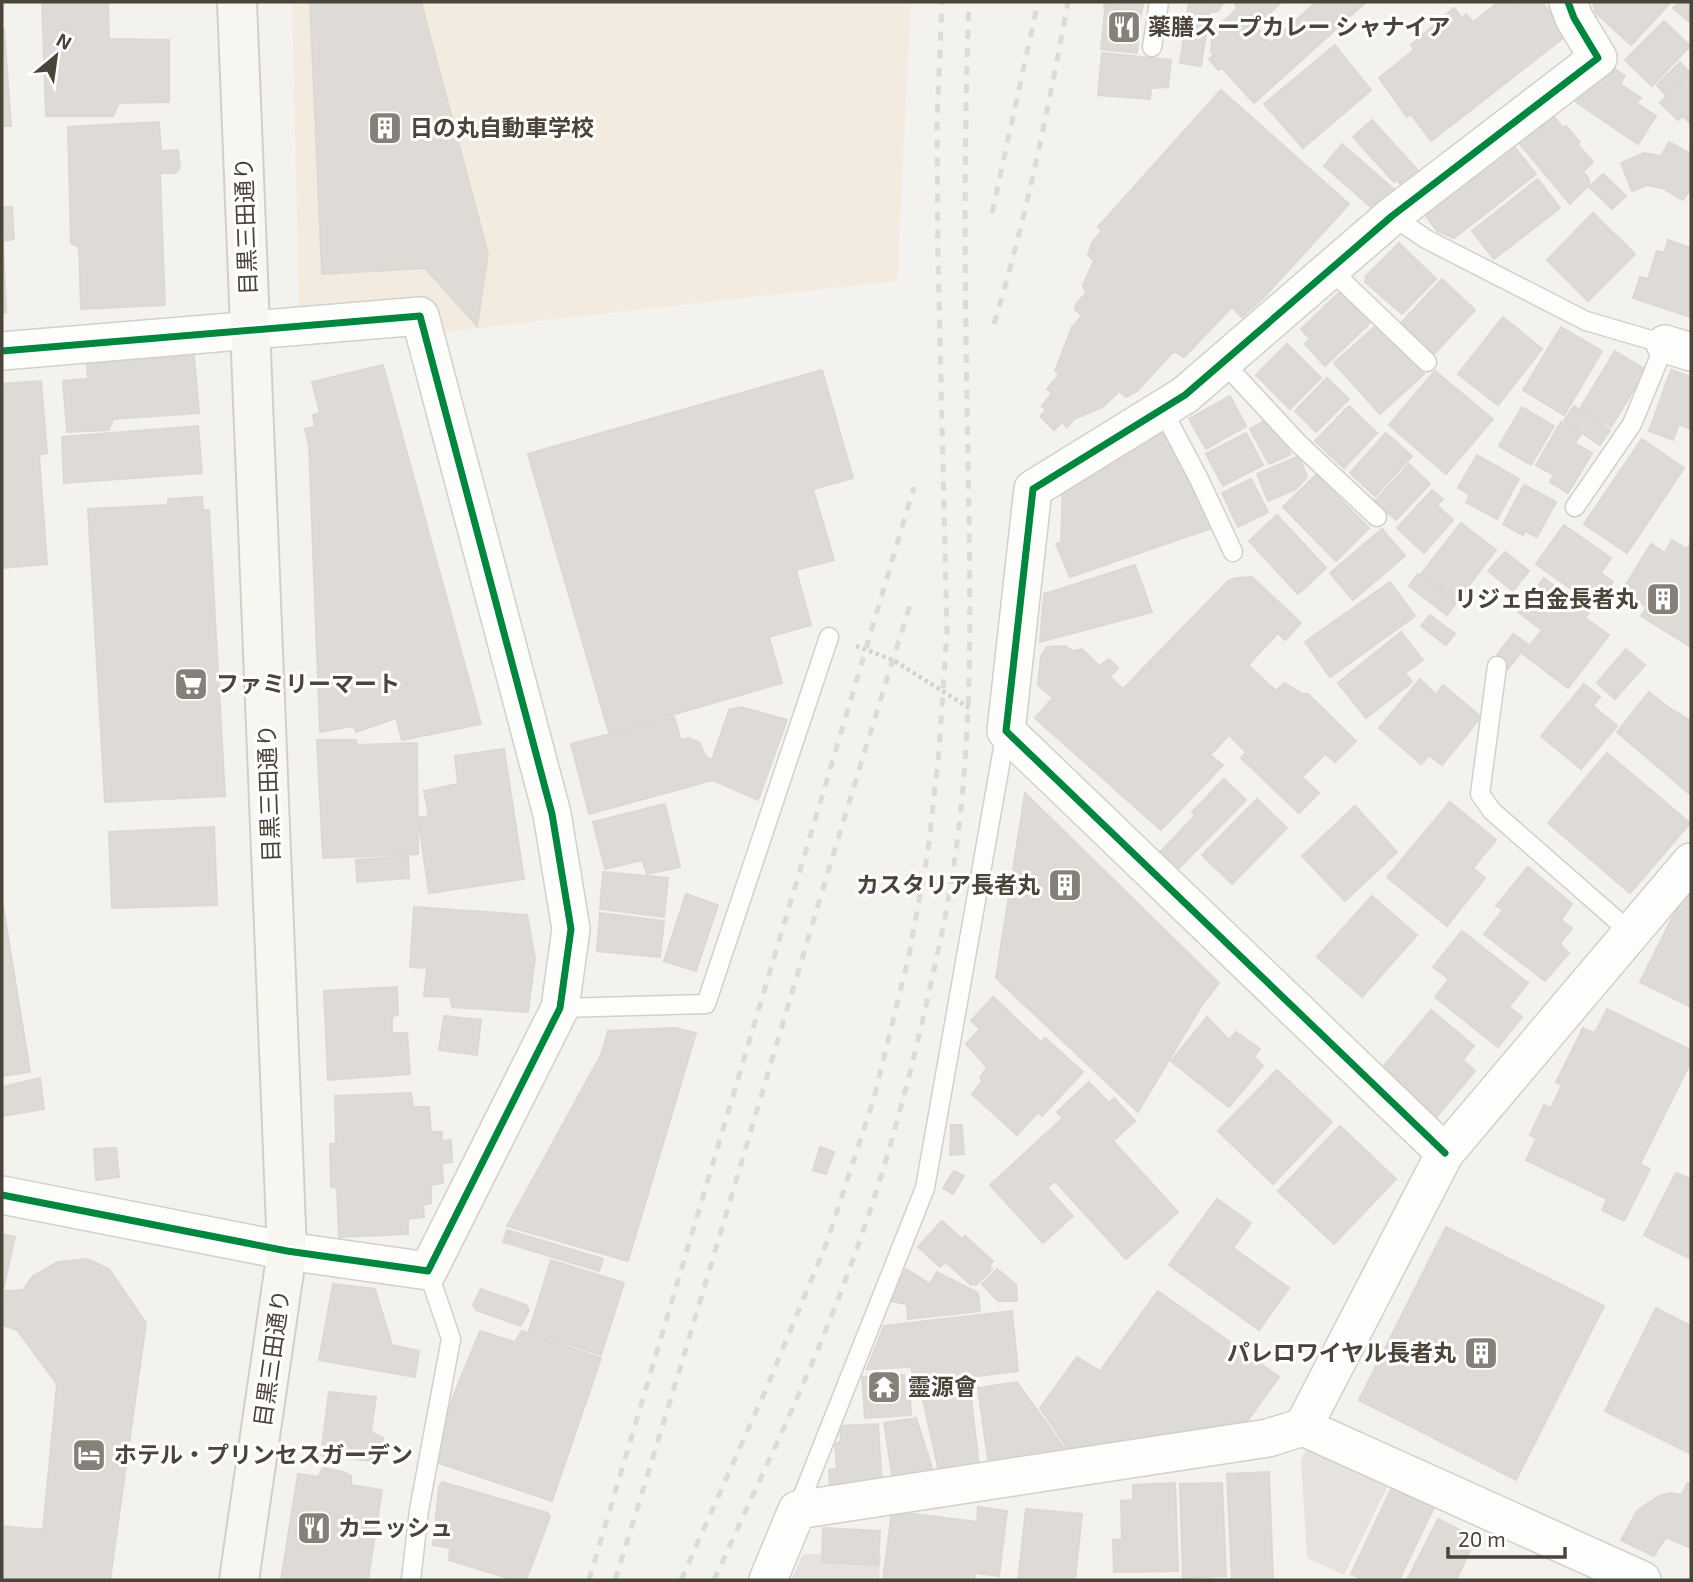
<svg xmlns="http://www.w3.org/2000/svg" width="1693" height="1582" font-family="'Exo 2','Noto Sans JP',sans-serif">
	<rect width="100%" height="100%" fill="#f4f2ee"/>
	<path fill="#f3ebdf" d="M292,2h619l-14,279 -457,51 -6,-31 -61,8 -74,-1z"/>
	<path fill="#e6e3df" d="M1311,1440l80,39 -47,96 -37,-17 -6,-98z
		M803,1554l78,1 -2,25h-88z"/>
	<path fill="#dedbd6" stroke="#dcd9d4" stroke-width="2" d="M42,2h66l1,37 60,1v62l-50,1 -6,13h-67z
		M310,2h111l67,252 -11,72 -52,-58 -103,6z
		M1105,2h38l-1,9 -38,-4z
		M1189,2h22l-10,64 -21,-3z
		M1211,2h13l-6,9 -7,1z
		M1238,2h44l-27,24 16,17 45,-41h50l-112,101 -32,-35 -4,2 -9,-11 5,-4 -3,-3 2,-21 25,-23 -3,-3z
		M1499,2h15l2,3 4,-3h22l25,33 -136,106 -20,-27 -4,3 -28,-39 35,-28 -3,-5 43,-37 8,10 4,-4 7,8z
		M1593,2h78l-40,43 -36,-33z
		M1679,2h12v21l-18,-15z
		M1105,9l36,3 -4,41 -36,-4z
		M1664,21l26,25 -38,40 -27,-26z
		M2,29h2l7,97h-9z
		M1335,45l36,45 -68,58 -39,-44z
		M1102,53l69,7 -3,27 -17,1 -1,11 -52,-4z
		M1603,61l22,15 -5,8 21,14 -5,5 20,13 -18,28 -62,-42z
		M1680,62l9,10 -23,23 -9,-10z
		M1691,72v52l-8,-8 -5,4 -18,-17z
		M1221,90l128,114 -84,92 -23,21 -10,-10 -48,50 -10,-6 -37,40 -11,6 -7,-6 -16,16 -29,12 -7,8 -5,-5 -8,8 -14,-14 6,-6 -4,-4 10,-13 -5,-4 12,-15 -4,-3 17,-44 10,-11 -7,-7 1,-5 10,-11 -3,-8 11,-24 -6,-6 4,-12 10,-12 -4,-4z
		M1549,111l14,17 3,-2 14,16 -3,2 16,18 -10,10 6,7v6l-19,19 -55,-66z
		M1372,120l49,54 -16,15 -8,-9 -3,2 -41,-45z
		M159,122l2,29 17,-1 2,18 -5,5h-15l5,132 -84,4 -2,-62 -8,-4 -3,-116z
		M1508,139l28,35 -82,64 -17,-7 -17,-23z
		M1669,142l22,12v34l-8,12 -21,-12 -15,-3 -15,6 -11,-28 23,-10 17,3z
		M1342,144l56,49 -19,21 -55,-48z
		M1603,174l23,22 -14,13 -23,-22z
		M1538,179l22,29 -66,51 -22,-28z
		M2,207h10l2,32 -11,2 3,71 -4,1z
		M1593,213l42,41 -47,47 -41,-41z
		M1668,240l23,8v69l-58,-19 7,-21 8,2 9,-28 7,2z
		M1399,243l37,36 -34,35 -37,-32 2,-2 -2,-3z
		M1442,279l33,31 -41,44 -33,-31z
		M1342,290l31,30 -48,46 -20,-22 5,-5 -9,-10z
		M1503,317l39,32 -44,56 -40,-31z
		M1379,323l45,51 -44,40 -46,-51z
		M1561,327l41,24 -38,64 -41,-25z
		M1287,344l34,34 -31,31 -34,-34z
		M1615,351l31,19 -35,57 -31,-18z
		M194,356l5,57 -86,6 -4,11 -42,2 -4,-51 25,-2 -1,-16z
		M383,365l98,359 -79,16 -6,-22 -40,14 -3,-6 -33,6 -11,-287 -4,-16 10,-2 -2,-12 7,-2 -8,-31z
		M822,370l31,108 -40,11 21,71 -38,10 15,55 -42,12 13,46 -173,50 -81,-279z
		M1671,370l20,7v52l-12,-5 -6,16 -24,-9z
		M1435,371l58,48 -47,55 -57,-49z
		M1327,378l22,21 -33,33 -21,-21z
		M41,381l6,72 -8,2 8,109 -45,4v-184z
		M1230,396l16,30 -40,23 -17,-30z
		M1349,406l28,27 -33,35 -29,-27z
		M1574,406l36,24 -10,15 -36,-24z
		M1522,407l32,19 -23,39 -32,-19z
		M1266,420l25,34 -22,10 -19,-35z
		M1561,422l20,12 -6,9 17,10 -24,40 -18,-11 4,-7 -18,-10z
		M198,426l4,47 -138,10 -2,-46z
		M1164,431l48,97 -142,49 -14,-33 5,-2 2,-63z
		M1246,433l17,32 -40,21 -17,-32z
		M1386,433l26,23 -37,40 -25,-23z
		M1642,439l42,29 -57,85 -43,-29z
		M1477,455l42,24 -22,40 -31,-17 4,-7 -12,-7z
		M1299,456l8,21 -11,12 -28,12 -11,-27z
		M1409,464l21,20 -34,36 -21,-19z
		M1316,475l53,53 -33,33 -53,-54z
		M1251,479l17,33 -30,15 -16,-34z
		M1524,485l32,17 -19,35 -12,-6 -2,4 -20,-11z
		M1432,490l11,9 -6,6 16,15 -29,33 -27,-25z
		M202,497l1,13h6l16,286 -120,6 -17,-293 80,-4v-6z
		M1277,515l49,53 -28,26 -49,-53z
		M1461,523l35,27 -39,51 -36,-27z
		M1564,525l47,33 -10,15 12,9 -14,18 -12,-8 -3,6 -48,-34z
		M1382,529l23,27 -52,44 -23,-27z
		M1672,540l15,9 4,-6v104l-50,-31 6,-9 -25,-16 29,-47 14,9z
		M1505,552l24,19 -16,20 -25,-20z
		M1135,565l17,47 -112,30 4,-48z
		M1418,574l38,29 -9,12 -38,-29z
		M1252,577l49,46 -16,17 -7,-7 -30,32 28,26 8,-8 19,11h5l48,47 -21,21 -10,-8 -23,23 17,16 -20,20 -58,-55 5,-6 -17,-17 -19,20 13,10 -62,65 -126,-112 18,-20 -15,-13 3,-29 6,-9 18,-1 8,5 9,-2 17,17 10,-7 9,9 -8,9 13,12 105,-108 8,-3z
		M1544,578l45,35 -4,5 24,17 -41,53 -45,-34 19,-24 -24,-18z
		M1390,582l25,34 -85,61 -25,-35z
		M1430,615l25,19 -9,11 -25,-19z
		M1401,632l22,28 -18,13 7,9 -46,36 -28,-35z
		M1513,634l15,10 -21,26 -13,-11z
		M1626,649l19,16 -30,34 -18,-16z
		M1420,679l16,16 7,-10 38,32 -39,48 -13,-10 -8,9 -42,-36z
		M1584,684l16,13 -7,9 24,20 -36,43 -40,-33z
		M1649,692l19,15 23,14v74l-74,-63z
		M741,707l46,13 -29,80 -45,-20 -124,34 -18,-70 103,-27 7,23 8,-2 11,5 5,13 7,4 17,-50z
		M317,740h39l1,5 60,-2 1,111 -95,4z
		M504,749l20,130 -95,14 -11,-75 11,-2 -5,-25 34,-7 -3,-28z
		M1607,753l83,70 -60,70 -82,-70z
		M1224,779l22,21 -68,69 -18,-17 35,-36 -3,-4z
		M1025,793l194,190 -19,25 -62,104 -142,-134z
		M1257,799l30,29 -55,56 -30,-29z
		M1450,802l46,38 -23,28 12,10 -38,48 -60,-49z
		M665,804l15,63 -33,7 -5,-14 -37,9 -12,-47z
		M1355,806l42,46 -52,49 -43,-45z
		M214,827l3,78 -105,3 -3,-76z
		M408,856l1,22 -52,4 -1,-22z
		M1528,867l44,37 -11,16 11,8 -12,16 9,9 -24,28 -61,-47 19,-24 -7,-4z
		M603,872l65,6 -4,39 -64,-8z
		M1685,892l6,3v112l-51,-25z
		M686,894l32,11 -22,66 -32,-10z
		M1372,896l45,39 -55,62 -45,-40z
		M2,900l28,172 -28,4z
		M414,907l113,8 8,43 -7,54 -76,-5 -2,-10 -26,-1 3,-28 -17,-1z
		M600,913l64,8 -4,36 -63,-6z
		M1462,931l66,52 -19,24 13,10 -24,30 -63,-50 14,-18 -16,-12z
		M397,987l1,27 -6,3v16h15l3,41 -82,6 -4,-89z
		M993,997l48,45 4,-4 38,34 -41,44 -4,-4 -21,23 -45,-41 11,-14 -3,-2 7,-11 -21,-23 14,-15 -9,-8z
		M1607,1009l84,41v11l-51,103 10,5 -26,52 -22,-11 5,-11 -81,-39 11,-22 -7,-3 14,-30 7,3 11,-23 -6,-3 27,-54 12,5z
		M1431,1010l43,36 -11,14 12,11 -42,50 -56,-47z
		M444,1016l37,4 -4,35 -38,-5z
		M1207,1017l22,23 7,-8 24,17 -6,8 9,9 -34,41 -58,-46z
		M675,1028l21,5 -68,228 -121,-35 94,-171 7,-24z
		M1277,1070l55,52 -59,62 -55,-53z
		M40,1078l4,31 -42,7v-29z
		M1089,1082l20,21 5,-5 21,23 -22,20 65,71 -52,47 -71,-78 -8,7 26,28 -30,27 -53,-58 73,-67 -6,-6z
		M411,1093l2,14h16l2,25h11v9l9,-1 1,22 -10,1 1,20 -12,2v18l-8,2 1,12 -16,2v15l-69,3 -2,-49 -6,-1 -1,-43 6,-1 -1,-47z
		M951,1125h11l2,29 -14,1z
		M1340,1126l56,53 -62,65 -56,-53z
		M820,1147l14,5 -8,22 -13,-4z
		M116,1148l3,29 -23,3 -2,-31z
		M954,1171l10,5 -11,18 -10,-6z
		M1676,1173l14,6 1,-3v83l-47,-24z
		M1217,1199l34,24 -18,25 56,40 -30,42 -90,-65z
		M942,1221l20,18 3,-3 28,25 -4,5 3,3 -16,16 -2,-2 -3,2 -25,-23 -6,5 -22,-20z
		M1446,1227l158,79 -88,174 -157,-80z
		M507,1230l93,28 3,1 -4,12 -96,-29z
		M2,1234l13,3 -13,58z
		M87,1259l22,10 37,54 -36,257h-108v-54l41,4 14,-146 -40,-54 -15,-5 3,-34 18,-1 10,-14 25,-14z
		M551,1260l73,23 -23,72 -72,-24z
		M906,1269l24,15 7,-12 41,21 2,18 -72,8 -1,-15 -17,-3z
		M997,1269l19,16 1,16h-19l-16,-17z
		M333,1284l42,5 17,56 27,6 -4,26 -96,-17z
		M481,1289l45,16 3,5 -8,16 -45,-16 -3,-5z
		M1158,1291l121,86 -32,44 -179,28 -28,-41 37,-51 23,14z
		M1656,1308l35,18v128l-86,-43z
		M1012,1311l6,60 -74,9 -28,8 -5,-21 -44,2 17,-43z
		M480,1331l35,11 7,-11 79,27 -49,143 -116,-39 4,-26 13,-39z
		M904,1375l1,22h5l1,18 -46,3 -3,-41z
		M1017,1382l52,73 -80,11 -11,-78z
		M970,1389l9,77 -40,6 -17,-77z
		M329,1392l47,5 -5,35 12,6 -4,24 -58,-7z
		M916,1418l18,56 -41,7 -9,-58z
		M878,1424l4,60 -52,5 -1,-19 8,-1 -2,-25 6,-3 -1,-15z
		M323,1468l21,4 7,4v9l31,5 -14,90h-87l17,-106 20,3z
		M1269,1472l4,108h-41l-5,-106z
		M442,1482l106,31 2,4 -24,63h-12l-65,-20 1,-12 -17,-3 6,-58z
		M1175,1483l3,88 -64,1 -1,-32 9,-1 -1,-38 12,-1v-15z
		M1222,1483l4,93 -43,2 -3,-94z
		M1394,1483l42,20 -37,77h-35l-13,-6z
		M1687,1483l4,2v63l-25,-11 -12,19 -33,-16 16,-29 22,-15 11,-3 12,2z
		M978,1507l29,4 -8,65 -24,-3 -1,7h-91l9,-69 85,11z
		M1026,1509l56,5 -7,66h-57z
		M1438,1519l38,19 -20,42h-49z
		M823,1528l57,3 -2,34 -56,-3z"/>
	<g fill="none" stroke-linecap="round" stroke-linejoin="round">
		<g stroke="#d2d0cb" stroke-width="21">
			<path id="lane" d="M1152,47l7,-45
				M1392,216l34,23 160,82 79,23 -33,80 -57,83
				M1330,269l97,93
				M1223,362l76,82 78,73
				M1162,409l37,70 34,73
				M1497,666l-17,128 12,17 138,121
				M560,1008l146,-4 123,-367
				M797,1510l128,-322 81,-457
				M411,1580l8,-70 32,-171 -23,-68"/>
		</g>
		<g stroke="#d2d0cb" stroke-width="40">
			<path id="street" d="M1665,344l26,8
				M2,351l418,-35 132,498 19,115 -11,79 -132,263 -141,-20 -285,-56
				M1445,1153l-439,-422 27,-242 152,-94 207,-179 206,-158 -24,-40 -6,-16
				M768,1580l29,-70 471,-72 35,-11
				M1642,1580l-339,-153 142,-274 246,-291"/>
		</g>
		<g stroke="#d3cfc5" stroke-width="42">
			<path id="secondary" d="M237,2l50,1249 -48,329"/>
		</g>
		<path stroke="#d3d2cc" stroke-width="4.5" stroke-dasharray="3.5 3.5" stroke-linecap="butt" d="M856,646l37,14 78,49"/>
		<use href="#lane" stroke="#fdfdfc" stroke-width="18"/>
		<use href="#street" stroke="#fdfdfc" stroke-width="37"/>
		<use href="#secondary" stroke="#f7f6f1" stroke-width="38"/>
		<path stroke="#dbdbda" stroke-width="5" stroke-dasharray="9 9" stroke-linecap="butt" d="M992,213l46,-211
			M994,324c32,-105 54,-214 74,-322
			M589,1580l325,-1093
			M615,1580c102,-326 194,-655 297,-981
			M681,1580l86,-193 60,-145 47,-144 35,-143 19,-104 11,-100 8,-120 -9,-374 -1,-134 5,-121
			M714,1580c49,-108 102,-216 142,-329 26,-71 46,-145 64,-219 13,-58 27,-116 35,-175 19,-132 15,-267 13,-399 -3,-152 -5,-304 1,-456"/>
		<g stroke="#fff" stroke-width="11">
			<path id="cycleway" d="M2,351l418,-35 132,498 19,115 -11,79 -132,263 -141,-20 -285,-56
				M1445,1153l-439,-422 27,-242 152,-94 207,-179 206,-158 -24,-40 -6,-16"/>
		</g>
		<use href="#cycleway" stroke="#00873e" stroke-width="7"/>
	</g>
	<defs>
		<g id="restaurant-square" transform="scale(1.75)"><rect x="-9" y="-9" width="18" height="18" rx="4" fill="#868178" stroke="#fff"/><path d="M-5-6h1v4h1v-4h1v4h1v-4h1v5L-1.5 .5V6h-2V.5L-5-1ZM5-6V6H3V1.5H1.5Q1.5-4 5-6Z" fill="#fff"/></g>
		<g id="building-square" transform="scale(1.75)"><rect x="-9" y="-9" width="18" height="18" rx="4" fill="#868178" stroke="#fff"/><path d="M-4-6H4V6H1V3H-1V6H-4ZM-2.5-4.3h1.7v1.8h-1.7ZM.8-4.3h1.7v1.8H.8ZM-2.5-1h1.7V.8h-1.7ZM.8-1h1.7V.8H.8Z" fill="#fff"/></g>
		<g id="supermarket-square" transform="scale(1.75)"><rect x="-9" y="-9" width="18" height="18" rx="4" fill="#868178" stroke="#fff"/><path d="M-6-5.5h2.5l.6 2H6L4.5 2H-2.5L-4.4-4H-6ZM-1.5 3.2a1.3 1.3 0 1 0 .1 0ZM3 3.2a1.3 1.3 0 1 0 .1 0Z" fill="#fff"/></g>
		<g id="temple-square" transform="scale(1.75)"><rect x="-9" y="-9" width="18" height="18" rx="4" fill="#868178" stroke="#fff"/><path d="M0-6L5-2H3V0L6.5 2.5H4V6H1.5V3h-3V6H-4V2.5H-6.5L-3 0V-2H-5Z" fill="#fff"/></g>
		<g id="hotel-square" transform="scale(1.75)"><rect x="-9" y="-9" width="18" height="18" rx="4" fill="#868178" stroke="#fff"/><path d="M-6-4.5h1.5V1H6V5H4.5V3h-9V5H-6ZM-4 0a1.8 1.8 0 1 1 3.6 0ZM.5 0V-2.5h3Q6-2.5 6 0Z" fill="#fff"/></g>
	</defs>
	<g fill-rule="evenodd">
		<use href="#restaurant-square" x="1124" y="27"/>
		<use href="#building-square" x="385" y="128"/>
		<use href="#building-square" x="1663" y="599"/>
		<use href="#supermarket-square" x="191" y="684"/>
		<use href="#building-square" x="1065" y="885"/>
		<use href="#building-square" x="1481" y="1353"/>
		<use href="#temple-square" x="884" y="1387"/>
		<use href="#hotel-square" x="89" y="1455"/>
		<use href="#restaurant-square" x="314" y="1528"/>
	</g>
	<g text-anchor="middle" stroke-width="6" stroke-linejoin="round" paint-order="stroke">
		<g font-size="23" font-weight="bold" fill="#4b4439" stroke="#fff" text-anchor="start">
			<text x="1148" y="35">薬膳スープカレー シャナイア</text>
			<text x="410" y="136">日の丸自動車学校</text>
			<text x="1638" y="607" text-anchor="end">リジェ白金長者丸</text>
			<text x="216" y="692">ファミリーマート</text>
			<text x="1040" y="893" text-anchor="end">カスタリア長者丸</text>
			<text x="1456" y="1361" text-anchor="end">パレロワイヤル長者丸</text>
			<text x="908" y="1395">靈源會</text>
			<text x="114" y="1463">ホテル・プリンセスガーデン</text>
			<text x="338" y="1536">カニッシュ</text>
		</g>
		<g font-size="23" fill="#4b4439" stroke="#fff">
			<text transform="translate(246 226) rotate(-92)" y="8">目黒三田通り</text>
			<text transform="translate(269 793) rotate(-92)" y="8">目黒三田通り</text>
			<text transform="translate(272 1358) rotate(-82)" y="8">目黒三田通り</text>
		</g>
	</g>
	<rect width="1693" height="1582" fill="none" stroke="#4b4439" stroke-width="7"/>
	<g transform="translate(56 56) rotate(29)" stroke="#ffffff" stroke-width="5" paint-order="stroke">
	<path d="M0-5L12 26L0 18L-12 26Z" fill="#4b4439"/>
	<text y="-10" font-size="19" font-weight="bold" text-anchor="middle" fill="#4b4439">N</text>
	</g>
	<path d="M1448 1547v10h117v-10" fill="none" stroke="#4b4439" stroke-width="3.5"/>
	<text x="1458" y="1547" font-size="21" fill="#4b4439" stroke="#ffffff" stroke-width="5" paint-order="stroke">20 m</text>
</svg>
